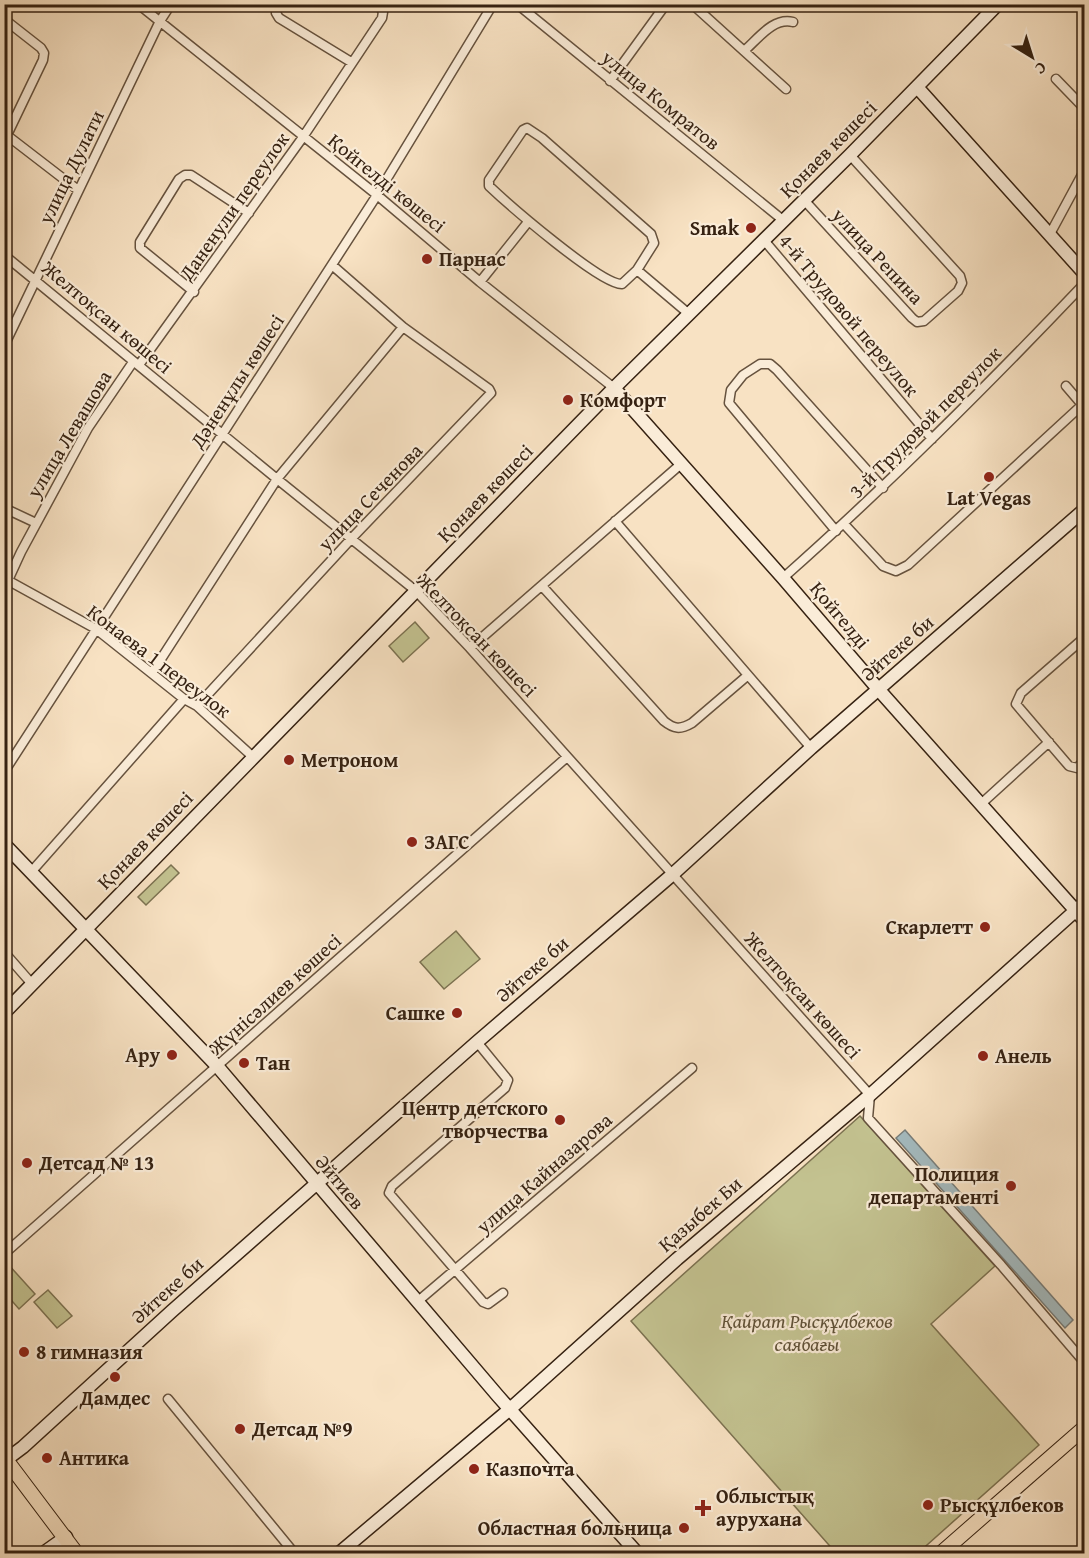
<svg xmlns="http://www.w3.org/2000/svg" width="1089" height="1558" font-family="'Gentium Book Plus',serif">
	<rect width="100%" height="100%" fill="#f8e2c3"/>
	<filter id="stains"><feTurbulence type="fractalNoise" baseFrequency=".00333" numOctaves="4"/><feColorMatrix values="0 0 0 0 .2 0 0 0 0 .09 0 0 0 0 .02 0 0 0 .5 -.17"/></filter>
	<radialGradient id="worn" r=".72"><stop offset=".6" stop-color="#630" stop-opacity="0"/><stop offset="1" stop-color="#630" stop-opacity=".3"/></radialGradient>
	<path fill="#c3c290" stroke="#7c7251" stroke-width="1.5" d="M415,622l14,16 -26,24 -14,-16z
		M171,865l8,8 -33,32 -8,-8z
		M456,931l24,28 -36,30 -24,-27z
		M860,1116l135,150 -64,58 108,121 -121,108h-82l-205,-232z
		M7,1263l28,31 -16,15 -14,-16v-28z
		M48,1290l24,26 -15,12 -23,-26z"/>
	<path fill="#a3babf" stroke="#777d7a" stroke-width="1.5" d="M905,1130l168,190 -8,8 -169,-190z"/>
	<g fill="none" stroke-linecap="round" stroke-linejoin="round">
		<g stroke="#66523e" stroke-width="11">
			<path id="street" d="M138,4l239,191 103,87 134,106
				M279,4l-3,9 3,5 72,44
				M517,4l267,217
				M692,4l94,85
				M4,19l37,29 3,5 -1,7 -36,75
				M744,51c14,-12 29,-34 49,-29
				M1056,79l28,29
				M610,81l56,-77
				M527,128l15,10 109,96 3,9 -17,27 -15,14c-21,1 -114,-80 -133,-98v-6l34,-50z
				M4,133l74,57
				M804,200l108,118 5,4 7,-1 34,-30 4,-8 -2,-7 -110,-121
				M1050,234l34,-63
				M763,239l169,200
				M4,255l273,224 139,112 54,57 400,447 -2,23 133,147 83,97
				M637,270l52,44
				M480,282l48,-60
				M194,292l-54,-44v-6l39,-63 6,-4h6l58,38
				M4,346l156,-325 11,-17
				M139,365l164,-228 79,-119 1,-6 -5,-8
				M1066,386l18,21
				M4,508l32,15
				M615,521l196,227
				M844,524l39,42 13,5 12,-6 174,-160
				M836,531l-107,-128 2,-13 12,-15 17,-11h10l7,6 106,118
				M783,578c105,-93 204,-192 301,-294
				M9,581l87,48 88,70 13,7 56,51
				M542,586l122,135c10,8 16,9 28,2l55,-47
				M4,589l17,-37 67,-124 45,-66
				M1084,638l-63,55 -5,11 53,62 8,2 7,-7
				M470,648l211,-184
				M152,673l125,-194 126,-152
				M197,706l154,-167 140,-146 -2,-4 -86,-62 -71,-62
				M4,772l373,-577 116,-191
				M981,804l68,-62
				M32,871l152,-172
				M4,952l28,32
				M477,1042l31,38 -3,8 -113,98 -3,7 94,109 5,2 15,-11
				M4,1254l563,-497
				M417,1302l275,-234
				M168,1399l127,155"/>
		</g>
		<g stroke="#362212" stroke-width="15">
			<path id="secondary" d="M917,87l167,186
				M614,388l169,190 96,112 205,230
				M4,844l214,223 280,329 140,158
				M4,1013l610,-625 236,-233 148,-151
				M7,1459l16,-12 149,-136 305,-269 196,-168 138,-126 273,-238
				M42,1554l24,-17
				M338,1554l172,-145 167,-150 193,-164 214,-192"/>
		</g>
		<g stroke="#362212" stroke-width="16">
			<path id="primary" d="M4,1457l73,97
				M940,1554l144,-126"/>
		</g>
		<use href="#street" stroke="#faecd8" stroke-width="8"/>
		<use href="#secondary" stroke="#faecd8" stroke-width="12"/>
		<use href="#primary" stroke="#f8e2c3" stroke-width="14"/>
	</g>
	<g fill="#8f2418" stroke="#faecd8" stroke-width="2">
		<circle cx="751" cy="228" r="6"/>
		<circle cx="427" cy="259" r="6"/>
		<circle cx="568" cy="400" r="6"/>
		<circle cx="989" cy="477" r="6"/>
		<circle cx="289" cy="760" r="6"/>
		<circle cx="412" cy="842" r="6"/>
		<circle cx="985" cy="927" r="6"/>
		<circle cx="457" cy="1013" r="6"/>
		<circle cx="172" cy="1055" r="6"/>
		<circle cx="983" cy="1056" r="6"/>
		<circle cx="244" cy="1063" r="6"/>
		<circle cx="560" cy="1120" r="6"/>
		<circle cx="27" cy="1163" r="6"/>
		<circle cx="1011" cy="1186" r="6"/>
		<circle cx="24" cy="1352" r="6"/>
		<circle cx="115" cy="1377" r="6"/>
		<circle cx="240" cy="1429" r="6"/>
		<circle cx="47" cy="1458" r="6"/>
		<circle cx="474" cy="1469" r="6"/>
		<circle cx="928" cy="1505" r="6"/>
		<path d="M700 1499h6v6h6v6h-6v6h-6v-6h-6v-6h6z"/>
		<circle cx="684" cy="1528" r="6"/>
	</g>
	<g text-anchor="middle" stroke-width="4.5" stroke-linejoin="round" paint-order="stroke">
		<g font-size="20" fill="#362212" stroke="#faecd8">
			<text transform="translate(661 100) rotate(39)" y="7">улица Комратов</text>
			<text transform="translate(828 149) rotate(-45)" y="7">Қонаев көшесі</text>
			<text transform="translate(71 167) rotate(-64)" y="7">улица Дулати</text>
			<text transform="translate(387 183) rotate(39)" y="7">Қойгелді көшесі</text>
			<text transform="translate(234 206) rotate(-55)" y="7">Даненули переулок</text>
			<text transform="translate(878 256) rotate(47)" y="7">улица Репина</text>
			<text transform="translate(849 315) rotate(50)" y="7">4-й Трудовой переулок</text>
			<text transform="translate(107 317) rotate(40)" y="7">Желтоқсан көшесі</text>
			<text transform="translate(237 381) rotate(-57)" y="7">Дәненұлы көшесі</text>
			<text transform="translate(925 422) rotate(-45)" y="7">3-й Трудовой переулок</text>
			<text transform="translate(69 434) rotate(-59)" y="7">улица Левашова</text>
			<text transform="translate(485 493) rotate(-46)" y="7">Қонаев көшесі</text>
			<text transform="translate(370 497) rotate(-46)" y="7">улица Сеченова</text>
			<text transform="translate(840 615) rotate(50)" y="7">Қойгелді</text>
			<text transform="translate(477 635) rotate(46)" y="7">Желтоқсан көшесі</text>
			<text transform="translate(897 648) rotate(-41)" y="7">Әйтеке би</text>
			<text transform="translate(159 661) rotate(37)" y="7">Конаева 1 переулок</text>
			<text transform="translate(145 840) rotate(-46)" y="7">Қонаев көшесі</text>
			<text transform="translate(532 969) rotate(-41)" y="7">Әйтеке би</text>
			<text transform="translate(275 994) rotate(-42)" y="7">Жүнісәлиев көшесі</text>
			<text transform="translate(803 995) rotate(48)" y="7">Желтоқсан көшесі</text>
			<text transform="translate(544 1173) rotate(-41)" y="7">улица Кайназарова</text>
			<text transform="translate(340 1182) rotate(50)" y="7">Әйтиев</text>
			<text transform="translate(700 1214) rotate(-41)" y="7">Қазыбек Би</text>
			<text transform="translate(167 1290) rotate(-42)" y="7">Әйтеке би</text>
		</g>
		<g font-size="20" font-weight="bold" fill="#362212" stroke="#faecd8" text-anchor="start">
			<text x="739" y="235" text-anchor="end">Smak</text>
			<text x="439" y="266">Парнас</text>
			<text x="580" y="407">Комфорт</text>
			<text x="989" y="505" text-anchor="middle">Lat Vegas</text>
			<text x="301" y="767">Метроном</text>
			<text x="424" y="849">ЗАГС</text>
			<text x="973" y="934" text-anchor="end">Скарлетт</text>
			<text x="445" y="1020" text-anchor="end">Сашке</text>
			<text x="160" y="1062" text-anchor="end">Ару</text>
			<text x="995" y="1063">Анель</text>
			<text x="256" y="1070">Тан</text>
			<text x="548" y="1115" text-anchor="end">Центр детского<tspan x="548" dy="23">творчества</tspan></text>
			<text x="39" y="1170">Детсад № 13</text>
			<text x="999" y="1181" text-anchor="end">Полиция<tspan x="999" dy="23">департаменті</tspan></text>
			<text x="36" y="1359">8 гимназия</text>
			<text x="115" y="1405" text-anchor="middle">Дамдес</text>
			<text x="252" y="1436">Детсад №9</text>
			<text x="59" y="1465">Антика</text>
			<text x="486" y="1476">Казпочта</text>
			<text x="716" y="1503">Облыстық<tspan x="716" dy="23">аурухана</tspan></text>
			<text x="940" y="1512">Рысқұлбеков</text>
			<text x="672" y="1535" text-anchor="end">Областная больница</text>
		</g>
		<g font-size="20" font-style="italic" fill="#605238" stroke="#faecd8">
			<text x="807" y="1328">Қайрат Рысқұлбеков<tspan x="807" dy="23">саябағы</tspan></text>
		</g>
	</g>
	<rect width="1089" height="1558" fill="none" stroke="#f8e2c3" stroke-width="24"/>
	<rect x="6" y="6" width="1077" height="1546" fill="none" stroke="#362212" stroke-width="3"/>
	<rect x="12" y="12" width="1065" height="1534" fill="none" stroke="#362212" stroke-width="1.5"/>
	<g transform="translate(1032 57) rotate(142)" stroke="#faecd8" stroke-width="4.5" paint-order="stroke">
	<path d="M0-4.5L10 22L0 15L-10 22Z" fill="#362212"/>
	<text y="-9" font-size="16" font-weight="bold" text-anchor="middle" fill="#362212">С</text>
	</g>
	<rect width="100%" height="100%" filter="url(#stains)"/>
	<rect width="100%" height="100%" fill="url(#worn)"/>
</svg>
